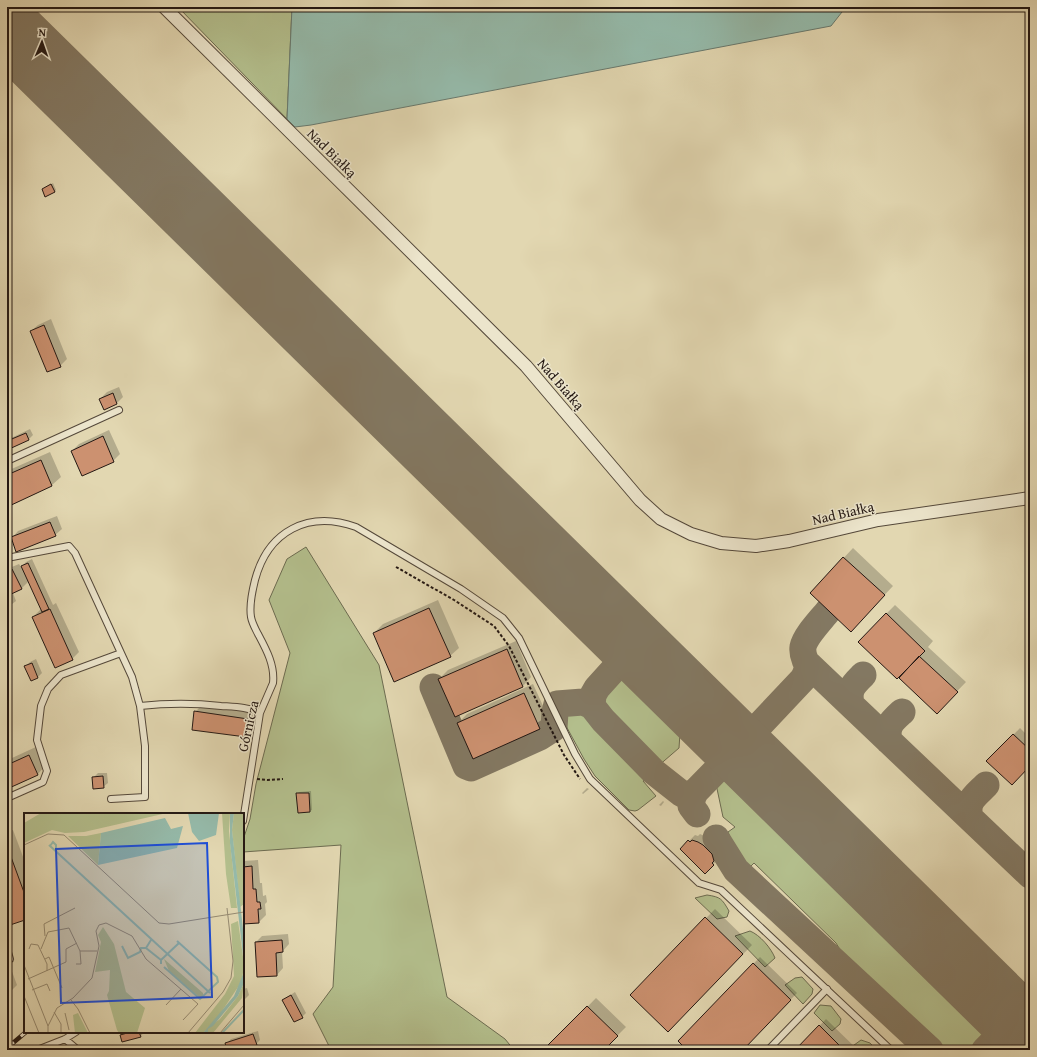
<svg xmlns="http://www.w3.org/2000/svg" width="1037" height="1057" font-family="'Gentium Book Plus',serif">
	<rect width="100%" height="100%" fill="#e2d7b1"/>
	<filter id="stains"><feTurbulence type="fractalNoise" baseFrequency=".005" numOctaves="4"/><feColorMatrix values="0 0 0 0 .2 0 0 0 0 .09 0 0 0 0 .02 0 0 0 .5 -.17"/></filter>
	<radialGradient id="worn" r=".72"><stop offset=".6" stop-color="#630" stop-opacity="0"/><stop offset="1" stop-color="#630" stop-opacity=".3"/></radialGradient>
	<path fill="#b3be8c" stroke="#6c6b50" d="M178,7h114l-5,112z
		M306,547l73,118 68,332 58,42 9,11h-183l-18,-36 20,-27 8,-142 -98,7v-12l7,-21 6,-35 34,-131 -21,-53 18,-41z
		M621,676l59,57 -1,15 -22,19 -57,-58 -1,-7z
		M572,707l10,2 15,12 54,54 -8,6 13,15 -18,14 -3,1 -6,-1 -34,-34 -11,-17 -25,-46z
		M718,778h5l5,2 251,242c5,10 5,19 -1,28h-39l-79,-77 -21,-17v-8l-3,-5 -82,-80 -5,5 -12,-13 -9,-23 7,-5 -12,-10 -7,-33z
		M707,895c14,2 15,4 22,16l-2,6 -10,2 -22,-21z
		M750,931c10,4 21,17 25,27l-10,9 -30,-31z
		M802,977l11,12 -1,5 -9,10 -18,-19 10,-7z
		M820,1005l11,1 10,13 -1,5 -8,7 -18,-18z
		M861,1040l9,3 7,7h-26l-1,-2z"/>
	<path fill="#95baaa" stroke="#68796e" d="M292,7h552l-2,5 -11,14 -520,99 -16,2 -8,-8z"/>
	<path fill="#0003" d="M53,183l3,7 -2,2 -11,-3z
		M51,319l16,40 -7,7 -29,-35 7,-6z
		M119,387l4,10 -6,6 -12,6 -5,-10 7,-7z
		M30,429l3,6 -4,4 -22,10v-9z
		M109,430l11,24 -7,7 -41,-10 7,-7z
		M50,452l11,25 -9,8 -45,20v-34z
		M57,516l5,13 -7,6 -43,3 6,-7z
		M853,548l40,38 -33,35 -49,-28z
		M32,559l21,46 3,-2 23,49 -7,7 -39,-42 8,-8 -12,-28 -8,8 -8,4 3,8 -9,7v-39l12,-5 2,3 5,-5z
		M438,600l21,48 -9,8 -76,-23 9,-9z
		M895,605l38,36 -5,6 38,35 -29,30 -38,-36 -13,-62z
		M516,641l15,36 -8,9 -84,-7 9,-9z
		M36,659l6,14 -4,4 -6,3 -6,-14 4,-4z
		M533,684l16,35 -9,9 -67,29 -15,-34 9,-9z
		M9,700l1,2 -3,2v-2z
		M202,705l52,7 -2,18 -7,6 -50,-24z
		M1020,728l10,10v27l-42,-4z
		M38,746l8,19 -8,9 -31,14v-40l5,10z
		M98,773h9l1,10 -5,4 -10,-9z
		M587,788l2,1 -6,5 -1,-1z
		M311,791l1,19 -2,1 -13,-17 2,-2z
		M663,801l1,1 -3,4 -2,-1z
		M13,830l12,32v57l-18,6v-93z
		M700,834l9,4 9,10 2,6 -2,2 2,2 -15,14 -16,-31 6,-6 3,1z
		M258,860l2,23h2l1,13 3,-1 1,7 -2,2 1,11 -7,7 -16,1v-62z
		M715,909l37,36 -84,86 -37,-36z
		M288,934l1,10 -7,8 1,16 -6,7 -21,-33 6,-6z
		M760,957l37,36 -55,57h-53l-10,-9z
		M7,958l10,27 -10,10z
		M247,988l2,7 -6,6v-12z
		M295,992l11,21 -4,4 -19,-17z
		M596,998l30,29 -23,23h-58z
		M826,1019l32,31h-62z
		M258,1031l2,9 -4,4 -19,6h-9l-2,-6 5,-5z
		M125,1032h19l-3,4 -20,-1z"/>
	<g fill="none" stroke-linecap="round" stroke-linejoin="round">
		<path stroke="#837862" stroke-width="27" d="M634,647l-37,41 -4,7 -1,11 11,14 51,52 28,22h8l6,-3
			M807,663l223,212
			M433,687l33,79 5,2 69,-31 14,-9 1,-16 2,-8 26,-2 9,4
			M851,704c-3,-15 2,-19 12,-29
			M889,741c-3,-15 2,-19 13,-29
			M697,814l-6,-8 2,-10 3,-5 42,-43 65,-69c10,-17 -2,-17 0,-32 2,-11 18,-27 25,-36
			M970,818c-4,-17 4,-21 16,-33
			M716,838l20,32 194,180
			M985,1050l45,-46"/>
		<path stroke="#837862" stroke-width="68" d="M7,29l1013,996"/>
	</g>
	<path fill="#cc9170" stroke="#241813" d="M51,184l4,8 -10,5 -3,-8z
		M44,325l17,42 -14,5 -17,-41z
		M113,393l4,11 -13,6 -5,-11z
		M26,433l3,7 -22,10v-9z
		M103,436l11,26 -32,14 -11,-25z
		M41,460l11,26 -45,21v-32z
		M50,522l6,14 -40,16 -5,-15z
		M843,557l42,38 -34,37 -41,-39z
		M28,563l21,46 -7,3 -21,-46z
		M12,569l10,20 -15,7v-24z
		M429,608l22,49 -57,25 -21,-49z
		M50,609l23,51 -18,8 -23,-51z
		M886,613l39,38 -28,28 -39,-37z
		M507,649l16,38 -68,30 -17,-38z
		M919,656l39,36 -21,22 -38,-36z
		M32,663l6,15 -7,3 -7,-15z
		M524,693l16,36 -67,30 -16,-36z
		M194,711l54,8 -2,18 -54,-7z
		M1013,734l17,16v16l-18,19 -26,-24z
		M29,755l9,20 -31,14v-24z
		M103,776l1,12 -11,1 -1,-12z
		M296,793h13l1,19 -12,1z
		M688,840l2,2 2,-2 6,2 5,3 9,9 2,7 -2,2 2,2 -9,9 -25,-25z
		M7,846l18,49v25l-18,6z
		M252,866l1,23h3l1,13h3l1,7h-3l1,14 -16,1v-57z
		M705,917l38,37 -75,78 -38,-37z
		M282,940l1,12 -7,1 1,23 -20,1 -2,-35z
		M753,963l38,37 -48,50h-56l-9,-9z
		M291,995l12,23 -9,4 -12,-22z
		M587,1006l31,30 -14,14h-61z
		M819,1025l25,25h-49z
		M131,1032h8l2,5 -19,5 -2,-7z
		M253,1034l4,11 -16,5h-14l-2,-7z"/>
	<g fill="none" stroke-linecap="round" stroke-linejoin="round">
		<g stroke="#54483a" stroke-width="8">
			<path id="service" d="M7,461l112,-51
				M7,558l62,-12 6,7 57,124 8,29 5,40v51l-34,2
				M140,706c28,-3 54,-3 81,0 14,1 27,1 39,7
				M7,798l36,-16 4,-11 -10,-31 4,-34 7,-17 13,-14 60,-22
				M243,821l17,-108 13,-30c2,-18 -7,-34 -15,-49 -3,-6 -6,-11 -7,-17 -2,-12 1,-25 4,-37 13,-49 53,-70 101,-53l105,62 42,29 16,20 56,116 15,25 109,104 22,7 170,160
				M7,949l3,10
				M65,1039l13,11
				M37,1050l28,-11 11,-7
				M768,1050l59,-61"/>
		</g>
		<g stroke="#54483a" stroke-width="14">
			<path id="minor" d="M164,7l362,359 114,134 21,19 30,15 30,9 35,3 33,-5 89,-21 152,-22"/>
		</g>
		<path stroke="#241813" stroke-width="2" stroke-dasharray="3 2" stroke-linecap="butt" d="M396,567l58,33 40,26 15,20 55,109 16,24
			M257,779l11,1 15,-1"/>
		<use href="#service" stroke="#ece5cc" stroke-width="6"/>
		<use href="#minor" stroke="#ece5cc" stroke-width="12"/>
		<g stroke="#241813" stroke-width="4.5">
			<path id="rail" d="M7,1048l19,-16"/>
		</g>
		<use href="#rail" stroke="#ece5cc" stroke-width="3" stroke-dasharray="9" stroke-linecap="butt"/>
	</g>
	<g text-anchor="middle" stroke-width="3" stroke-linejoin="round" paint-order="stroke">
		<g font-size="14" fill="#241813" stroke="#ece5cc">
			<text transform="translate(332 153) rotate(45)" y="5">Nad Białką</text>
			<text transform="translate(561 384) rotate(49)" y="5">Nad Białką</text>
			<text transform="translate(843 513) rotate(-13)" y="5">Nad Białką</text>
			<text transform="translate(248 726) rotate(-77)" y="5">Górnicza</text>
		</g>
	</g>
	<g transform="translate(24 813)">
		<rect width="220" height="220" fill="#e2d7b1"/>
		<path d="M17,0h126l-83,19 -19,1 -13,-3 -28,13v-20zM198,0h8l-1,18 8,77h-6l-5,-34zM210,0h10v91l-4,3 -8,-77zM77,20l-3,32 -30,-29h18zM214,108l6,43 -2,17 -24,36 -15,16h-8l30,-39 9,-18 -3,-52zM79,114l11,17 12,48 19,16 -8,25h-18l-2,-3 -10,-35 2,-4 1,-21 -15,2 6,-30 -3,-7zM140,146l39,34v4h-4l-30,-26zM220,170l-2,15 -29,35h-5v-5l12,-9 18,-23zM54,200l10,20h-13l-2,-18z" fill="#b3be8c"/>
		<path d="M164,0h31l-3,22 -17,6 -7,-9zM206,0h4l-2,17 12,108v26l-14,-121zM141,5l6,11 12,-3 -6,22 -79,17 3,-32zM220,159v11l-6,13 -25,30 -5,3v4h-5l31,-37z" fill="#95baaa"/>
		<path fill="none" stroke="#95baaa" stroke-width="2" d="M25,32l161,148M26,33l3,-4 3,3v7M127,127l-5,8 15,12M98,133l6,12 12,-6 1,-4h5M137,151v-4l18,-17M140,154l36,32 18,-17 -1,-5 -40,-36M198,220l22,-23"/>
		<path fill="none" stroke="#968b72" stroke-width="1" d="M0,32l24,-11 16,1 95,88 10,1 75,-12M21,123l-1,-12 31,-16M5,136l2,-5 7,1 9,19v7M17,136l7,-17 21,-4 11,23 1,13h-5M56,138h17M21,146l4,-2 13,31M0,152l24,61M4,166l38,-17v-13l11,-6M8,177l15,-6 3,7M0,183l15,37M47,187l7,9 12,24M142,192l15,-16M30,199l7,12v9M41,200l4,17M24,220v-7l9,-18 16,-10 19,-20 7,-32 -3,-15 3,-6 7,-2 26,13 14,23 52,45 -15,16M164,220l35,-41 8,-14 2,-17 -6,-53M196,220l24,-28"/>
		<path fill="#1d4ed8" fill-opacity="0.15" stroke="#1d4ed8" stroke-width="2" d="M183,30l5,154 -151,6 -5,-154z"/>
		<rect width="220" height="220" fill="none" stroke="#241813" stroke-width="2"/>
	</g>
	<rect width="1037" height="1057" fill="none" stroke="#e2d7b1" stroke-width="24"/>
	<rect x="8" y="8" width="1021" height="1041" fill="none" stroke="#241813" stroke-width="2"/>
	<rect x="12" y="12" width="1013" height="1033" fill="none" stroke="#241813"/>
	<g transform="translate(42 42) rotate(2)" stroke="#ece5cc" stroke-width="3" paint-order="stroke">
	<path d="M0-3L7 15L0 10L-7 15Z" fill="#241813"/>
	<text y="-6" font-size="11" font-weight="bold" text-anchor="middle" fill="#241813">N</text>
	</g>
	<rect width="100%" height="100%" filter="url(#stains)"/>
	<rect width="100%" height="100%" fill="url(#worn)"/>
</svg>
